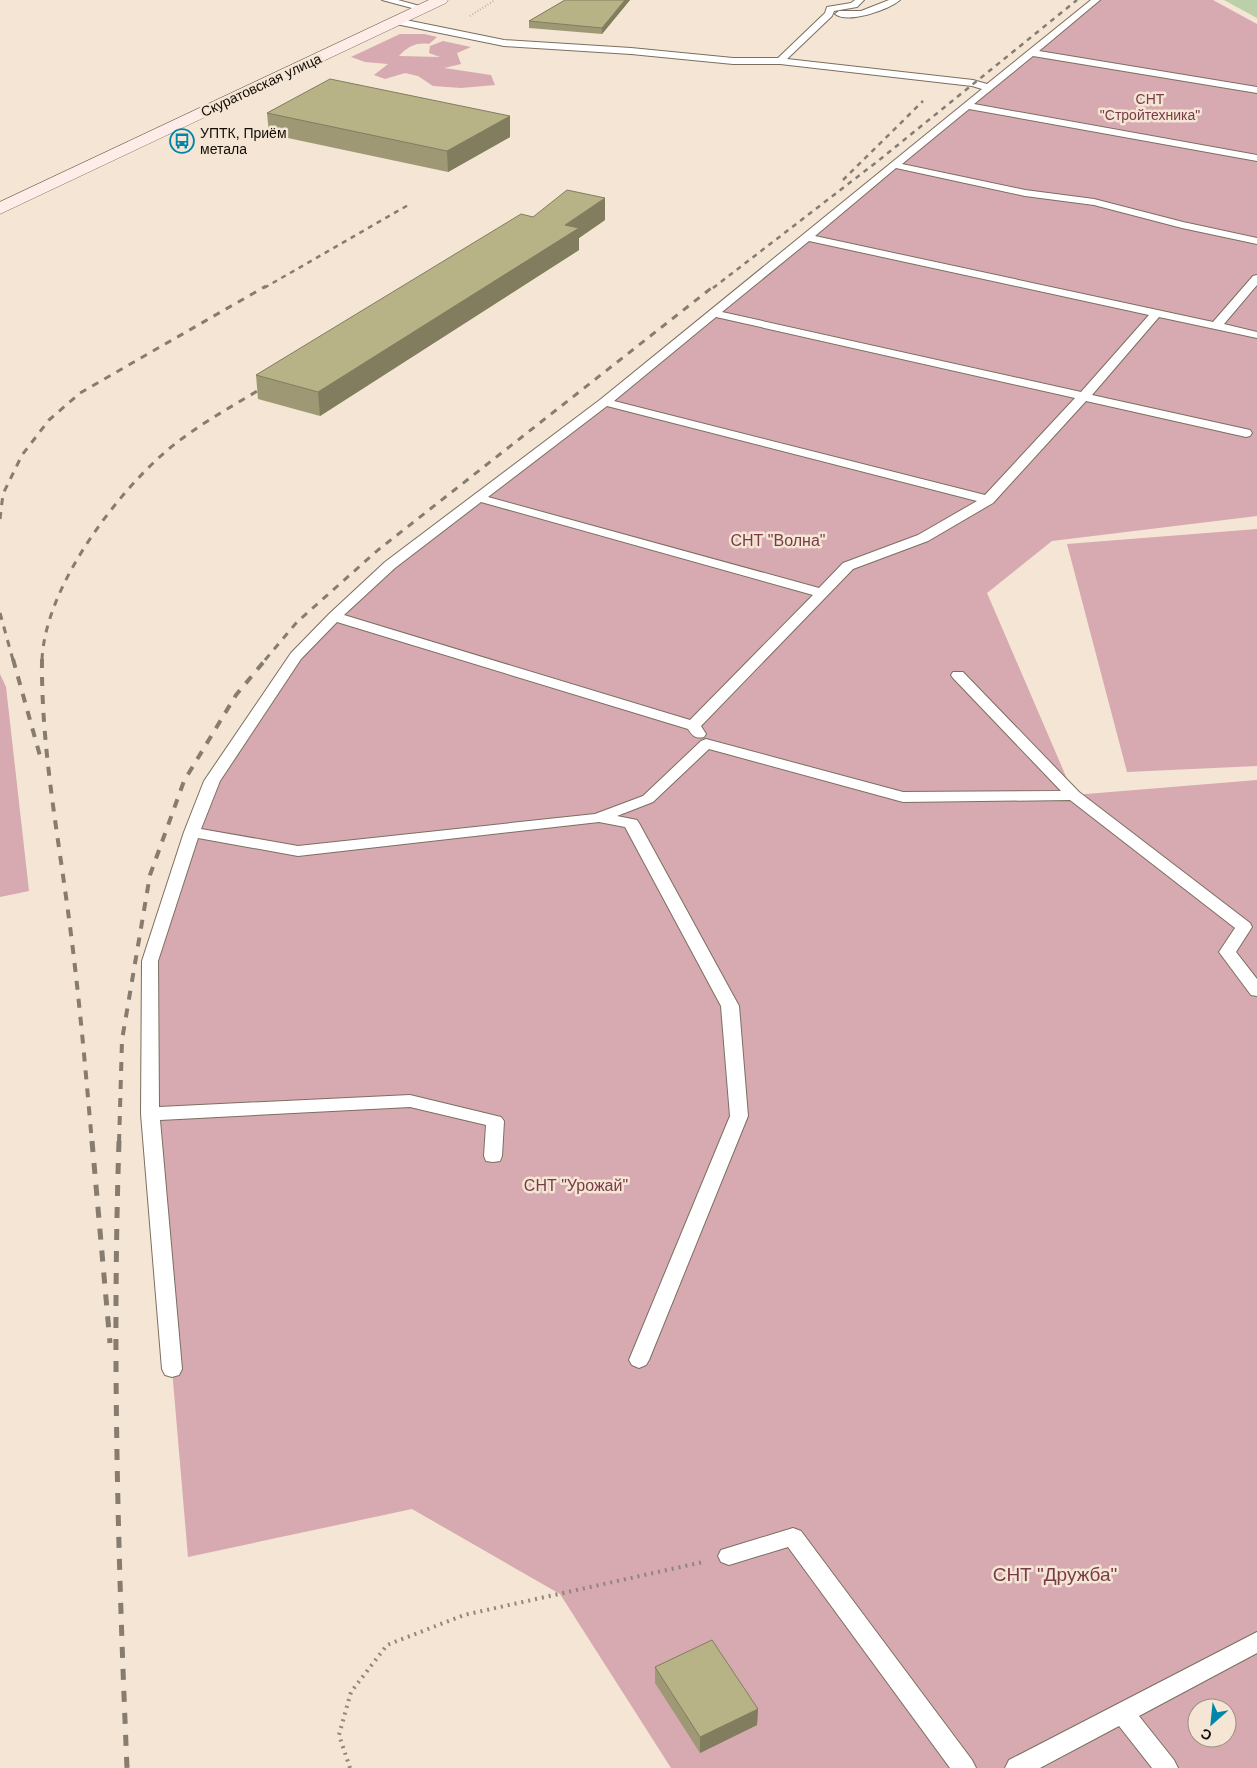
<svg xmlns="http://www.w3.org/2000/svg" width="1257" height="1768" font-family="Helvetica,sans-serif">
	<rect width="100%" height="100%" fill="#f4e5d4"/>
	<path fill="#d7a9b0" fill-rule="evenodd" d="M1095,0h118l44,24v492l-205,25 -65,52 87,202 183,-15v988h-586l-111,-174 -148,-85 -224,48 -16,-188 -22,-408 62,-180 84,-125 38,-39zM1197,1708h30v30h-30z
		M400,34h24l13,3 -8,7c-13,-2 -22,3 -30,12l41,1 -11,-4 1,-7 13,-5 28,6 -14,6 4,11 -17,4 47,7 4,10 -34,3 -28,-2 -15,-10 -13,-3 -20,6 -11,-4 14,-11 -23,-2 -14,-5z
		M1257,529v237l-130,6 -60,-228z
		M0,674l6,13 23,204 -29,6z"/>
	<path fill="#bbd0a9" d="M1224,0h33v18z"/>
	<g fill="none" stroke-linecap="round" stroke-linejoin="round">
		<g stroke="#7c6f60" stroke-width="2">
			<path id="lane" d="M382,0h16l29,8 -4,3z
				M855,0h9l-7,7 -23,4 -2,5 -45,43 186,21 14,4 104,-84h9l-61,51 218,36v6l-224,-37 -59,48 283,51v6l-288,-52 -67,55 123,26 69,9 89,23 74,16v6l-75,-16 -88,-23 -69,-9 -129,-28 -81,68 398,86 40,-46 4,-1v10l-33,39 33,8v6l-98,-21 -67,78 158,35 2,3 -2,3 -4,1 -160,-36 -93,102 -65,38 -75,28 -152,157 5,8 -2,3c-9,2 -11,-1 -16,-8l-351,-107 -36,37 -81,122 -19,48 97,17 297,-32 48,-18 58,-55 5,-2 197,53 158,-1 -108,-113 -2,-3 2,-3h10l116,120 171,131 2,4 -16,25 21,27v17l-6,-1 -32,-43 16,-24 -165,-128 -167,2 -194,-53 -56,53 -36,14 20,4 2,3 100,183 9,110 -99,244 -3,5 -7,3 -7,-3 -3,-5 101,-244 -9,-110 -96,-179 -26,-5 -301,34 -100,-18 -40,123 1,146 251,-12 91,22 3,4 -2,35 -2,5 -7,1 -7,-1 -2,-5 2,-31 -76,-18 -250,13 22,249 -3,6 -7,2 -7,-2 -3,-6 -21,-255 1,-153 42,-129 20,-51 87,-128 38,-39 56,-52 216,-163 381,-310 -10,-3 -192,-22h-47l-102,-10 -127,-8 -108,-22 -4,-3 4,-3 108,22 127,8 102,10h45l47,-45 2,-6 24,-4zM809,241l340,74 -68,77 -359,-80zM716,317l359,81 -90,97 -371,-94zM607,406l370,95 -59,34 -75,28 -24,25 -331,-91zM481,502l332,93 -123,125 -346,-105 51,-47z
				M889,0h11c-12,10 -52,24 -65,14l4,-3h22z
				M793,1528l8,3 171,229 4,8h-26l-162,-221 -59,18 -8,-3 -3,-6 3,-6z
				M1257,1632v21l-118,63 35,44 4,8h-26l-33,-42 -79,42h-35l4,-8z"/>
		</g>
		<g stroke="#7c6f60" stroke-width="1">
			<path id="secondary" d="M429,0h19l-2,3 -446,211v-12z"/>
		</g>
		<path stroke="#908679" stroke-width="2" stroke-dasharray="0.5 2.5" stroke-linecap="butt" d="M470,16l25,-16"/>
		<path stroke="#908679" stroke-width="4" stroke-dasharray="2 5" stroke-linecap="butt" d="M350,1768l-11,-33 12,-43 36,-47 77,-30 239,-53"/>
		<use href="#lane" fill="#fff" fill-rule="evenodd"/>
		<use href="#secondary" fill="#fdece7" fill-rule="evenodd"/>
		<path stroke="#867c70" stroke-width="2.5" stroke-dasharray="5 5" stroke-linecap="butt" d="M843,180l80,-79
			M264,288l146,-84
			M713,288l165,-127 199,-161"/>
		<path stroke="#867c70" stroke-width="3" stroke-dasharray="7 7" stroke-linecap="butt" d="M0,519l3,-25 19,-39 27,-35 31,-27 186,-107
			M0,613l13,47
			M42,660c3,-71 70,-161 122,-207 31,-27 69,-47 105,-69
			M265,660l32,-38 81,-72 336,-264"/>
		<path stroke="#867c70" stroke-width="4" stroke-dasharray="9 9" stroke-linecap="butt" d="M13,659l29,104
			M42,659c-1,82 14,164 25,245 11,79 18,159 25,239
			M119,1143l3,-103 28,-165 34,-94 52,-86 30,-36"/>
		<path stroke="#867c70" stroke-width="5" stroke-dasharray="11 11" stroke-linecap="butt" d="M92,1141l18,202
			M119,1141c-7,209 -1,418 8,627"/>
	</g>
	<path fill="#9e9974" d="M565,0h65l-28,34 -73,-6v-7z
		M267,113l243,3v21l-62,35 -179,-38z
		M605,220l-26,18v12l-259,166 -62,-17 -2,-24z
		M655,1667l103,42 -1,16 -57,28 -45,-70z"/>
	<path fill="#817d5e" d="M625,0h5l-28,34v-6z
		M510,116v21l-62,35 -1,-21z
		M605,198v22l-26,18v12l-259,166 -2,-24z
		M758,1709l-1,16 -57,28v-16z"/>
	<path fill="#b8b287" stroke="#817d5e" d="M565,0h60l-23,28 -73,-7z
		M330,79l180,37 -63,35 -180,-38z
		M567,190l38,8 -40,27 14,3 -261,164 -62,-17 265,-161 12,3z
		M712,1640l46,69 -58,28 -45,-70z"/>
	<defs>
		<g id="bus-ring" transform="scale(1.25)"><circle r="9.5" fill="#f4e5d4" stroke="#0086a8" stroke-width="1.5"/><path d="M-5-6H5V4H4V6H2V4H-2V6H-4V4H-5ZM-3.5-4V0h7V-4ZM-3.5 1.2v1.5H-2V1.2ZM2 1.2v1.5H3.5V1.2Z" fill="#0086a8"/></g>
	</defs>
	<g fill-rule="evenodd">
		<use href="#bus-ring" x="182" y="141"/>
	</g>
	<g text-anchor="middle" stroke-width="5" stroke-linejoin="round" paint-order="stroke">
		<g font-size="14" fill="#120d07" stroke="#f4e5d4">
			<text transform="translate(261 85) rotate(-25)" y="5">Скуратовская улица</text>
		</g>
		<g font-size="14" fill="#7a3b48" stroke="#f4e5d4">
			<text x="1150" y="104">СНТ<tspan x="1150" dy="16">"Стройтехника"</tspan></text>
		</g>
		<g font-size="14" fill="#120d07" stroke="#f4e5d4" text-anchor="start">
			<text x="200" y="138">УПТК, Приём<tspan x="200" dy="16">метала</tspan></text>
		</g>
		<g font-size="16" fill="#7a3b48" stroke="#f4e5d4">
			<text x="778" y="546">СНТ "Волна"</text>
			<text x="576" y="1191">СНТ "Урожай"</text>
		</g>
		<g font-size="19" fill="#7a3b48" stroke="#f4e5d4">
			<text x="1055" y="1581">СНТ "Дружба"</text>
		</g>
	</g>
	<g transform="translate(1212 1723) rotate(207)"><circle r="24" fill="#f4e5d4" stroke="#9a8f82"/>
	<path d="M0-4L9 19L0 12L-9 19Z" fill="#0086a8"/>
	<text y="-8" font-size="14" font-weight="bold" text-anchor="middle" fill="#120d07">С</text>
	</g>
</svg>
